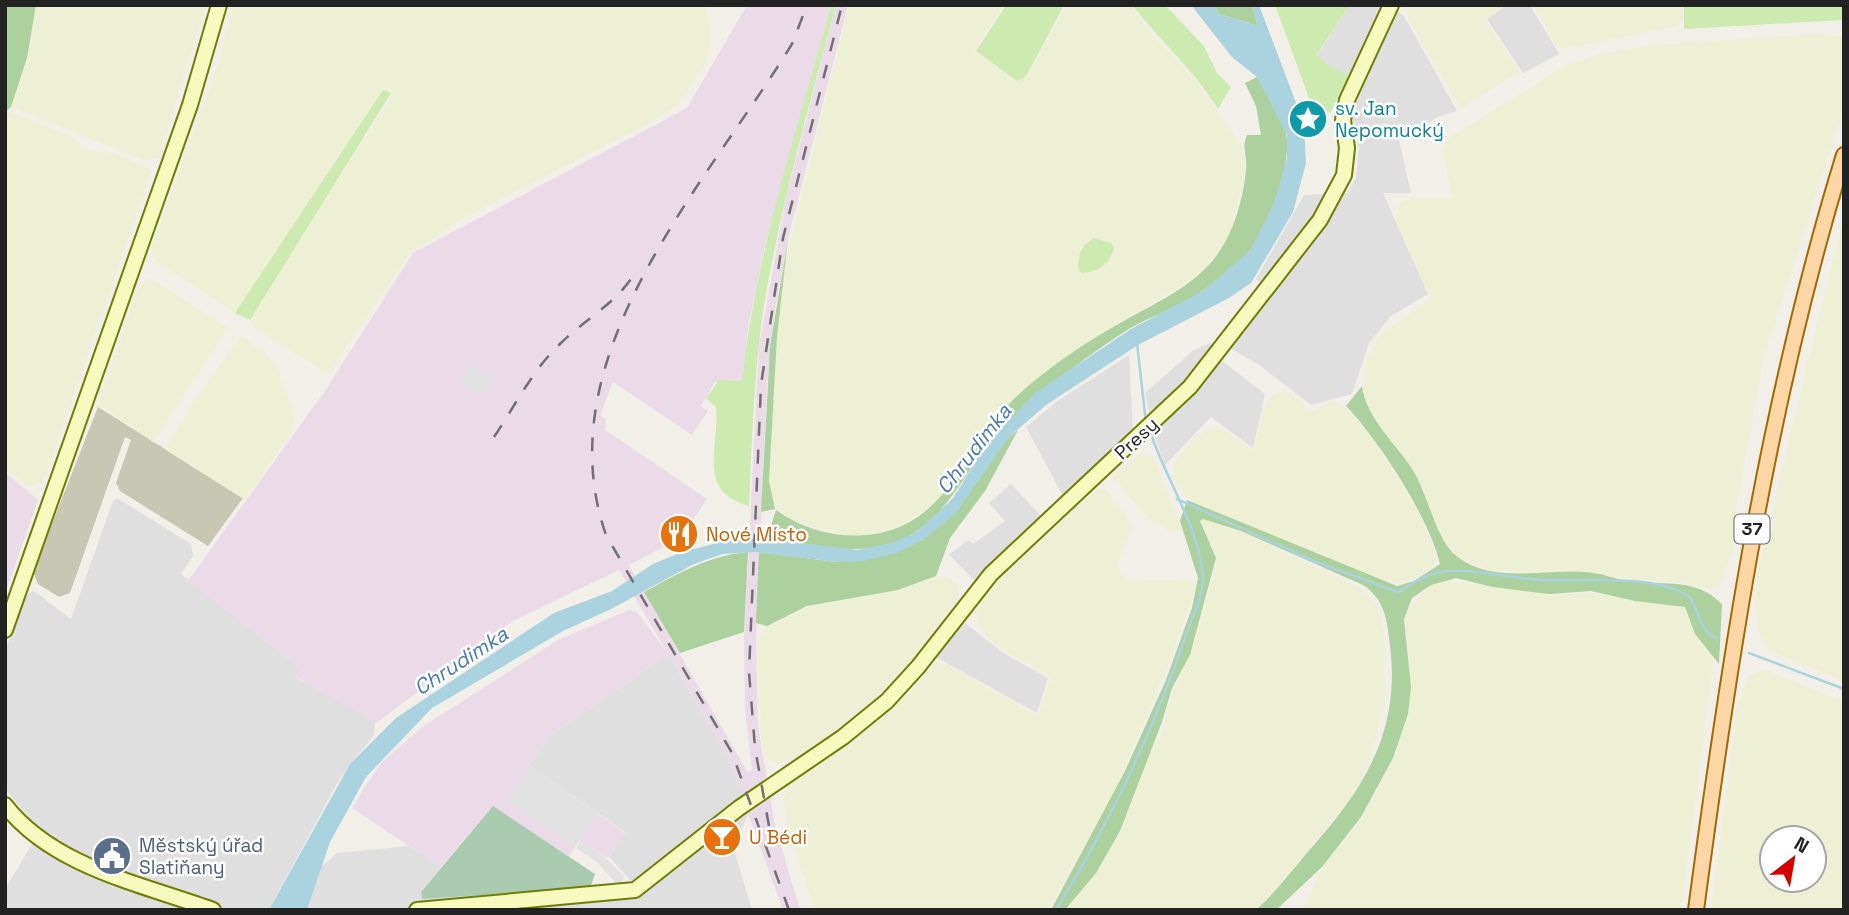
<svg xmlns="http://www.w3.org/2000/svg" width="1849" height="915" font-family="'Space Grotesk',sans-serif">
	<rect width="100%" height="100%" fill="#f2efe9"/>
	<path fill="#e0dfdf" d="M1350,5h48l-3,5 9,6 53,95 -20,6 -11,8 -29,6 14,62h-28l45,101 -37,22 -22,27 -17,51 -41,11 -52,-40 -29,-17 43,-56 -17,-13 48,-84 44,-2 8,-15 3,-30 -7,-31 6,-31 -9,-10 -21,-11 -11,-10z
		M1506,5h24l29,49 -36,19 -36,-54z
		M1210,343l11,17 44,34 -12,54 -42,-31 -46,48 -11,-31 -9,-41 49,-43z
		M1129,355l4,78 -70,63 -37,-69 33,-27z
		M1011,484l31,33 -66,65 -27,-27 19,-15 5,4 32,-23 -16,-18z
		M117,498l74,46 2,12 -12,18 119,94 -5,9 80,43 -1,16 -24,28 -15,23 -66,123h-264v-21l35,-58 -35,-42v-139l22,-55 7,-4 37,28 42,-118z
		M965,623l40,31 43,24 -11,35 -101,-56 23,-32z
		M668,654l59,102 22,55 -15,39 18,60h-445l13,-42 17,-15 72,-7 32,21 -20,25 1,7 168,-11 41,-7 -22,-24 16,-25 -96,-67 20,-28z"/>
	<path fill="#ebdbe8" d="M747,5h84l-66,241 -16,76 -7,60h-27l-14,24 7,5 -16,24 -79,-53 -13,33 6,4 -1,11 102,69 -26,39 -52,27 119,208 4,-3 -7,-62 -1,-69 15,-293 27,-148 50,-193h12l-60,234 -13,71 -8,75 -11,255 2,86 17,99 25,85h-17l-56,-154 -59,-102 -119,83 -20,28 96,68 -17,25 -28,-18 -11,16 -76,-50 -52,61 -89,-59 12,-20 17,-25 41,-36 136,-87 71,-30 8,2 29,39 -47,-81 -106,51 -137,102 -82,-47 6,-8 -112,-87 137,-190 88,-138 274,-145z
		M5,472l33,28 -33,94z"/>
	<path fill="#c7c7b4" d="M98,407l145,91 -35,48 -88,-55 -4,-8 15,-43 -6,-3 -55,156 -11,4 -21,-13 -5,-12z"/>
	<path fill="#eef0d5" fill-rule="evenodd" d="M36,5h170l-48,154 -15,1 -132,-53 16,-49z
		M234,5h471l6,33 -5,25 -28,42 -36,22 -176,90 -56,37 -81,118 -8,-2 -66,-42 -5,-8 23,-42 119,-182 -4,-5 -5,-1 -148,223 -78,-51 -5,-8 -1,-6 64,-174z
		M849,5h155l-30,46 44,31 11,-11 38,-66h63l27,35 37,37 48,70 4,22 -16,65 -15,24 -17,18 -79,47 -145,123 -24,40 -20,22 -34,20 -42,10 -64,-18 -18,-18 -3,-21 8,-144 9,-77zM1095,238h8l9,17 -10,12 -19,6 -4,-2 6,-28z
		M1410,5h94l-18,15 33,52 -55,35 -5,-1 -52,-90z
		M1533,5h150v14l-5,7 -116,23 -7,-5z
		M1815,34l29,2v72l-80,249 -29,158 -2,34 -12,35 -10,6 -37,-9 -38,1 -49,-11 -91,1 -35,-12 -12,-12 -86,-151 3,-37 14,-25 50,-37 -34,-77 2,-18 14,-5 41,1 -11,-47 5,-13 116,-72 35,-13 54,-9z
		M7,111l68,27 10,12 28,3 39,17 -106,305 -5,8 -11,4 -25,-17z
		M1844,214v467l-74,-30 -11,-17 -4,-27 2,-32 8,-30 10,-21 -2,-13 6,-29z
		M146,278l16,7 66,43 -75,114 -55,-38 40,-116z
		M241,336l23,16 13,15 18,51 -4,15 -46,67 -79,-50 25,-45z
		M1288,392l11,7 11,14 20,-11h8l31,30 55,90 12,34 -3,12 -29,14 -20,-1 -185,-76 -18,-13 -8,-16 1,-12 21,-28 18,-8 13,3 28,19 12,-48 10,-9z
		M1141,453l13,5 28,72 -12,1 -20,-11 -38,-44z
		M1097,488l9,2 27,35 -16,41 9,15 64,-2 4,4v9l-22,63 -55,131 -69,124h-234l-26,-83 -5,-29 5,-11 109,-83 39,-41 10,1 92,52 13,-39 -45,-25 -20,-15 -8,-12 -2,-13 6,-14 20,-22z
		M1203,519l38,12 118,57 18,15 7,28 1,69 -17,66 -15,28 -64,80 -33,36h-190l30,-37 24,-42 25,-69 19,-33 9,-38 20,-42 23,-83v-8l-17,-37z
		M946,576l13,9 -1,15 -62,82 -66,55 -31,20 -22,7 -12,-7 -4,-25 -3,-73 2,-22 7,-11 45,-21 86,-15 32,-13z
		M1446,580l103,14 42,-1 93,14 10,26 17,19 2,12 -32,246h-378l19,-43 33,-39 21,-36 17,-35 15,-43 3,-27 -6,-68 3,-11 23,-23z
		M1766,670l78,32v208h-133l26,-202 12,-33zM1772,838h42v42h-42z"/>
	<path fill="#cdebb0" d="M831,5h5c-26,99 -55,198 -72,300 -10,66 -12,134 -15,201 -54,-15 -29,-58 -33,-99l-10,-9 13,-18 23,1c14,-129 55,-251 89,-376z
		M1006,5h58l-35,66 -5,7 -7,3 -41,-30z
		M1132,5h33l39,41 13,27 14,14 -13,22c-24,-39 -58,-68 -86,-104z
		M1275,5h75l-33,49 11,11 21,11 -19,37 -14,-5 -6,-7z
		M1684,5h160v15l-160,9z
		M383,90l8,3 -141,227 -15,-7z
		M1094,238l17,5 3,5c-4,16 -15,24 -32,25l-3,-2c-2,-16 2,-25 15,-33z"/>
	<path fill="#add19e" d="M5,5h31l-9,53 -16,49 -6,5z
		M1213,5h39l6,21 -39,-12z
		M1257,77c7,11 26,44 29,56 7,29 -18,96 -37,119 -12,13 -30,27 -45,38 -22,16 -51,25 -75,39 -40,25 -78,55 -114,86 -46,38 -61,107 -122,128 -41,14 -85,0 -126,-4l9,-29c34,25 82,33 121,18 58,-23 77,-92 120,-132 30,-28 69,-54 105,-74 31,-18 69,-34 92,-63 19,-24 29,-58 32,-89 2,-14 -5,-21 1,-35h14l-5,-29 -11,-23z
		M788,239l-11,98 -8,144 6,28 -14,3 9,-165z
		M1362,386c4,33 35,58 52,86 13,22 22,64 39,81 36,33 90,15 134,19 15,1 30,8 46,10 34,3 63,-4 89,22l-3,60 -24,-30 -10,-27 -50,-6 -44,-10 -42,3 -56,-7 -37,-9 -25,7 -19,13 -8,21 7,68 -3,27 -15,44 -32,59 -39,50 -46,43h-20c19,-17 34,-37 50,-56 57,-64 95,-120 84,-209 -3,-25 -5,-45 -27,-60l-122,-54 -38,-12 -3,2 16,37 -26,97 -18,33 -10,34 -42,109 -24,42 -31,37h-14l74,-139 41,-91 26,-72 6,-30 -18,-57 7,-21 210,86 17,-5 26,-17c-10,-45 -62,-125 -94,-158z
		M1018,430l-33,61 -35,47 -14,38 -38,14 -91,16 -40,20 -11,-3 3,-71 78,10 86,-22 86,-103z
		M748,552l-4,80 -64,21 -36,-61c36,-19 63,-36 104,-40z"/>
	<path fill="#aacbaf" d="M493,806l102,68 -5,14 -168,11 -1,-7z"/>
	<path fill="#e2e2e2" d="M471,364l22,15 -11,17 -22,-14z
		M531,767l66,46 -23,34 -66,-45z
		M581,840l22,15 22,22 -7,9 -20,-23 -22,-15z
		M142,859l40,15 -5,13 -40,-14z"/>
	<path fill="#aad3df" d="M1191,5h22l6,9 39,12 -6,-21h7l45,119 2,39 -13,49 -42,71 -22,15 -91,47 -92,60 -37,32 -53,76 -33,27 -26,13 -34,8 -26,1 -82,-10 -32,2 -29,10 -83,45 -48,22 -131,77 -66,69 -36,65 -23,68h-38l81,-146 46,-46 158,-105 58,-22 41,-27 29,-12 39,-10 38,-4 99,12 34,-7 26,-12 35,-33 33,-53 49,-52 96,-64 72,-38 47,-40 24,-48 13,-45v-23l-30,-58 -25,-20z"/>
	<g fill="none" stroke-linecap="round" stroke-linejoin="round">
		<path stroke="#aad3df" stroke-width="2.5" d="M1137,343l9,80
			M1177,499l139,63 82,30c14,-8 28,-18 43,-20 26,-5 74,7 102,8 42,2 110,-7 147,17l15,33 11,8
			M1749,653l95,36
			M1056,910c55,-89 98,-180 131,-278 6,-18 17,-36 16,-56 -3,-45 -36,-96 -51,-139"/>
		<g stroke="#707d05" stroke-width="18">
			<path id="secondary" d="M5,630l185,-525 29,-100
				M5,805c48,62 137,79 208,105
				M417,910l218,-20 104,-82 104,-71 44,-36 31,-34 73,-93 199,-187 130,-167 24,-45 3,-27 -4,-28 4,-20 44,-95"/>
		</g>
		<g stroke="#a06b00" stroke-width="18">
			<path id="primary" d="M1696,910c34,-256 72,-508 148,-755"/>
		</g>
		<use href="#secondary" stroke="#f7fabf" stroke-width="14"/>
		<use href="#primary" stroke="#fcd6a4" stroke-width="14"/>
		<path stroke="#707070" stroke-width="2.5" stroke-dasharray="14 14" stroke-linecap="butt" d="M494,437c21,-31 39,-68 67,-94 24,-24 53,-38 72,-67
			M769,826l-14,-78 -6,-76 12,-287 22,-147 59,-233
			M789,910l-57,-157 -126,-218c-62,-178 99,-349 186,-491l15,-39"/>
	</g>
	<defs>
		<g id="sight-disc" transform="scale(2.0125)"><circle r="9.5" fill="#0f9aa8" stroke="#fff"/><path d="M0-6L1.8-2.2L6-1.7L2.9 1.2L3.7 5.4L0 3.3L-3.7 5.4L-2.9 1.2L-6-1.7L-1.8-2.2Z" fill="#fff"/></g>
		<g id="restaurant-disc" transform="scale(2.0125)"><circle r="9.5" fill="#e8710a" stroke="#fff"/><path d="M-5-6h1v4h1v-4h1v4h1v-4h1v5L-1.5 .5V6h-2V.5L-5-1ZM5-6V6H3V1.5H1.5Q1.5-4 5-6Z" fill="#fff"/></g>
		<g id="bar-disc" transform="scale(2.0125)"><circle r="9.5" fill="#e8710a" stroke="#fff"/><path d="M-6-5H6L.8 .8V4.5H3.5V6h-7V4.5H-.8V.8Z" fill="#fff"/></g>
		<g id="civic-disc" transform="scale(2.0125)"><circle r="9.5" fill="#5c6f8a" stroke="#fff"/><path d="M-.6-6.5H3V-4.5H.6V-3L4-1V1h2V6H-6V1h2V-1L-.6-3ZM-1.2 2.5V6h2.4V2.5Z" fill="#fff"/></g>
	</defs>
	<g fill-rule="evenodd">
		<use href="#sight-disc" x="1308" y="119"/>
		<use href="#restaurant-disc" x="679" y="534"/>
		<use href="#bar-disc" x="722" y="837"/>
		<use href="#civic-disc" x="112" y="856"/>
	</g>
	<g text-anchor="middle" stroke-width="5" stroke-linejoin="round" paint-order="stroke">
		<rect fill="#fff" stroke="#646464" stroke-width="2" x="1734.5" y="514.5" width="35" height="29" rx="5"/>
		<g font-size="18" font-weight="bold" fill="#222">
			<text x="1752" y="535">37</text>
		</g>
		<g font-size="19" fill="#0d838f" stroke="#fff" text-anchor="start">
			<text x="1335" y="115">sv. Jan<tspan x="1335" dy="22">Nepomucký</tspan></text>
		</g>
		<g font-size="19" fill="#222" stroke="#fff">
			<text transform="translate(1136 438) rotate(-43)" y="7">Presy</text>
		</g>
		<g font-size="19" fill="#c56008" stroke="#fff" text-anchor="start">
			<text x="706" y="541">Nové Místo</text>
			<text x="749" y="844">U Bédi</text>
		</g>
		<g font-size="19" fill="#4e5e75" stroke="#fff" text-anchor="start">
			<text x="139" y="852">Městský úřad<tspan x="139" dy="22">Slatiňany</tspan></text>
		</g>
		<g font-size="21" font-style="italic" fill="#4a7aab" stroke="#fff">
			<text transform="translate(974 449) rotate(-52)" y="7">Chrudimka</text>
			<text transform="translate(461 661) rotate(-33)" y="7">Chrudimka</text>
		</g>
	</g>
	<rect width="1849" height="915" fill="none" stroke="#222222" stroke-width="14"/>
	<g transform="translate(1793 859) rotate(31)"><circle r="33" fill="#ffffff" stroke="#a7a7a7" stroke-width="2"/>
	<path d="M0-5L12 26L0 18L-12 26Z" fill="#d40000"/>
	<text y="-10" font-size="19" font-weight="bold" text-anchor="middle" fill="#222222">N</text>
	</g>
</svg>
